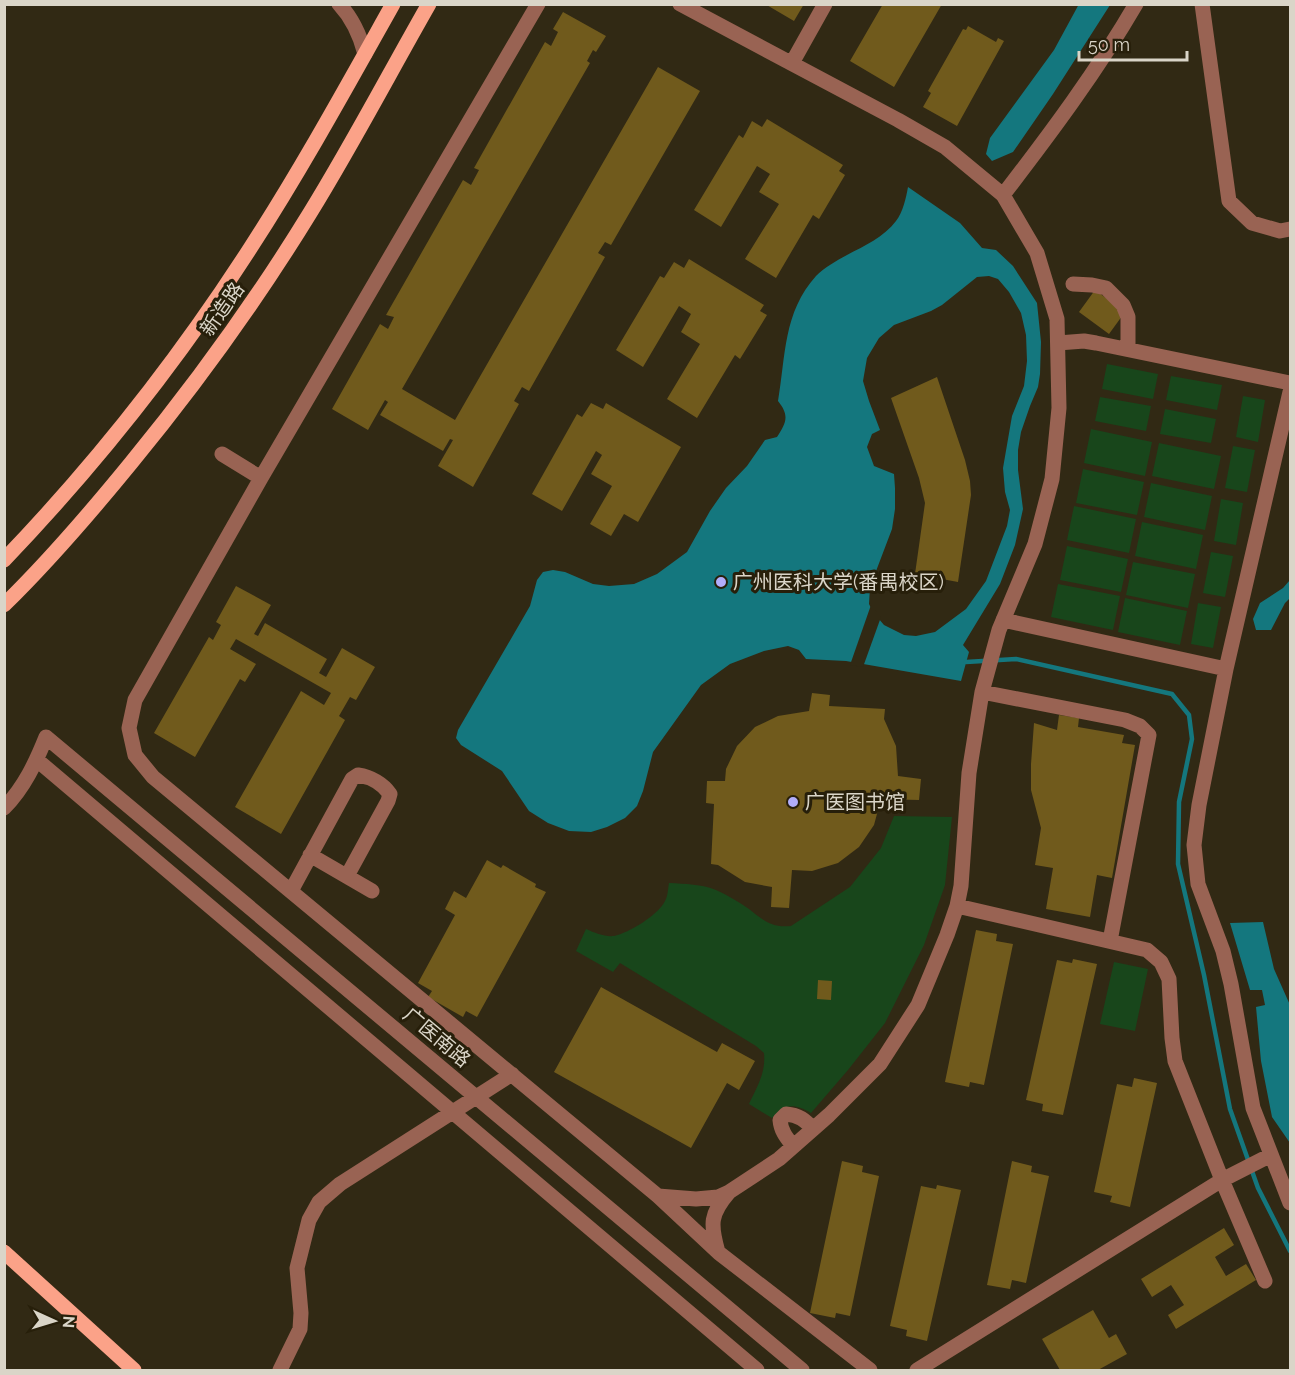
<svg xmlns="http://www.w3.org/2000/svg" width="1295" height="1375" font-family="Raleway,'Noto Sans SC',sans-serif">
	<rect width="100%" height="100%" fill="#312914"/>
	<path fill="#18461b" d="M1107,364l51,10 -5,25 -51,-10z
		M1171,376l51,9 -5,25 -51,-10z
		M1243,396l22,4 -7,42 -22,-5z
		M1100,397l51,9 -5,25 -51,-10z
		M1165,409l51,10 -5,24 -51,-9z
		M1091,429l61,13 -7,34 -61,-13z
		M1159,443l62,13 -7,33 -62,-13z
		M1233,446l22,4 -8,42 -22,-4z
		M1083,469l61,13 -7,33 -61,-12z
		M1151,483l61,13 -7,34 -61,-13z
		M1221,499l22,4 -7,42 -22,-4z
		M1074,506l62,13 -7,34 -62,-13z
		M1142,522l61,13 -7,34 -61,-13z
		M1067,546l61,13 -7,33 -61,-12z
		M1211,552l22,4 -8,41 -22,-4z
		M1133,562l62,12 -7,34 -62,-13z
		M1058,584l62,12 -7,34 -62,-13z
		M1125,598l62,13 -7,34 -62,-13z
		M1198,603l23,4 -8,41 -22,-4z
		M894,816l58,1 -7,68 -21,60 -39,78 -37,47 -37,43c-18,-10 -25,-9 -39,5l-23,-14c8,-17 17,-31 15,-51l-8,-7 -136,-83 -7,9 -37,-21 10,-22c9,4 19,8 28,7 15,-3 44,-21 51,-35 3,-5 3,-13 4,-18 16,1 33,1 47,7 11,5 23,12 33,19 14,11 22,19 42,17l59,-39 31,-39z
		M1114,962l34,7 -13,62 -35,-7z"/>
	<path fill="#14777e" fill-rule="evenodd" d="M1079,4l31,1 -57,89 -40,58 -21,9 -6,-7 4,-16 64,-88z
		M908,187l52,36 22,25 14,2 17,16 24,37 4,39 -1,32 -2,13 -8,19 -9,26 -3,18v20l5,39 -8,36 -15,39 -37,61 6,7 -8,29 -115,-20 -40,-2 -7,-9 -11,-4 -24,5 -34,13 -29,21 -48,67 -10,39 -6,15 -12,12 -18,9 -16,5 -22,-1 -21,-8 -19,-12 -27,-40 -41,-26 -5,-7 2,-8 72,-124 7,-26 6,-8 10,-2 12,2 28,12 16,2 25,-2 23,-10 30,-22 23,-41 16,-23 21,-22 18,-26 12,-3c9,-14 13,-21 1,-36 8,-46 5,-88 38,-125 9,-9 20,-15 31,-21 17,-9 37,-18 49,-34 7,-9 10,-23 12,-34zM989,276l9,3 11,13 12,21 5,22 1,26 -3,25 -12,30 -9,52 2,24 5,18 -3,16 -21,55 -20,28 -31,23 -19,4 -12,-1 -20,-10 -11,-13 -4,-8 1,-17 22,-58 3,-20v-21l-1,-14 -20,-8 -7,-19 5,-13 8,-4 -11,-29 -6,-20 4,-23 12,-20 15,-13 37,-14 11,-6 35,-28z
		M1290,580v18l-5,5 -14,27h-15l-3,-11 7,-16 23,-15z
		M1263,922l11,47 16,36v138l-18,-26 -11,-56 -5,-54 9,-2 -3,-15h-12l-20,-67z"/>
	<path fill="#312914" d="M871,605l10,12 -18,50 -13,-2z"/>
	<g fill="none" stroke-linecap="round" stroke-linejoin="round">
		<path stroke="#14777e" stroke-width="4.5" d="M966,662l50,-3 156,35 17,21 3,24 -13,63 -1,62 26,111 26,134 28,79 32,63"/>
	</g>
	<path fill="#705a1c" d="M765,4h39l-10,17z
		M883,4h59l-48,83 -44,-26z
		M563,12l43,24 -10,16 -3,-2 -6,11 3,2 -188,326 53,31 203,-353 42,24 -89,154 -6,-3 -7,11 7,4 -76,134 -7,-4 -8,14 5,3 -46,83 -35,-21 15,-26 -3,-1 -7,12 -63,-36 8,-13 -3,-2 -17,30 -36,-21 48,-85 8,5 6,-12 -8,-2 77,-135 8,5 8,-15 -5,-2 71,-126 6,4 7,-14 -5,-3z
		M968,26l28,16 2,-4 6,3 -47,85 -34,-19 8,-14 -3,-2 35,-62 3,1z
		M767,119l76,46 -4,6 6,4 -26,44 -6,-4 -37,63 -31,-19 34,-55 -20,-12 11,-18 -13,-8 -36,61 -27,-17 45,-75 4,3 9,-17 10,6z
		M689,259l75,46 -4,6 7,4 -27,44 -5,-4 -38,63 -30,-19 33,-55 -19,-12 10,-18 -12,-8 -36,61 -27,-17 44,-74 4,2 10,-16 10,6z
		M1095,290l30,22 -16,22 -30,-22z
		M937,377l28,83 5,21 1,14 -13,87 -43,-8 10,-71 -6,-25 -28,-80z
		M591,403l12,6 3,-6 75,44 -43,75 -14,-8 -13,22 -21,-12 22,-38 -21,-12 11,-19 -6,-4 -34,60 -30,-17 45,-80 5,3z
		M236,586l35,19 -17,29 4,2 7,-13 62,36 -8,14 7,4 16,-29 33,19 -19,33 -6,-3 -11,19 6,4 -64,114 -46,-27 66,-116 23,14 7,-12 -95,-54 -6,10 26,15 -11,18 -5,-3 -45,78 -41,-24 55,-96 4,3 8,-15 -5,-3z
		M812,693l18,2 -1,11 56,3 -1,10 12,27 2,30 23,3 -2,21 -38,-1 -7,26 -15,22 -21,16 -26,8 -20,-1 -3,38 -18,-1 1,-20 -27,-5 -27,-17 -7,-1 3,-60 -8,-1 1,-22h18l1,-12 11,-23 18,-19 23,-11 31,-5z
		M1059,715l20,3 -1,9 46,8 -2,8 13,2 -23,133 -15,-3 -7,42 -44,-8 7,-41 -18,-3 6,-37 -10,-38v-26l3,-41 23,7z
		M487,860l14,8 2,-3 33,19 -1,3 11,5 -69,125 -11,-6 -3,6 -35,-20 4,-6 -14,-8 37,-68 -10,-6 9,-18 12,7z
		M976,930l21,4 -1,7 17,3 -29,141 -14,-3 -1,5 -24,-5z
		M1073,959l24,5 -34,151 -21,-4 1,-7 -17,-4 31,-140 15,3z
		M818,980l14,1 -1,19 -14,-1z
		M601,987l116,65 5,-9 33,18 -16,29 -12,-7 -36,65 -137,-76z
		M1134,1078l23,5 -27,124 -20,-5 2,-6 -18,-4 23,-108 15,3z
		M842,1161l21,5 -1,6 17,4 -29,140 -14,-3 -1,5 -25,-5z
		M1012,1161l20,5 -1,6 18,4 -23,107 -14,-3 -2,9 -23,-4z
		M937,1185l24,5 -34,151 -21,-5 1,-6 -17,-4 31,-140 15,3z
		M1224,1228l10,17 -19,12 11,19 20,-12 10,16 -80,49 -8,-14 16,-10 -13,-20 -19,12 -11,-18z
		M1093,1310l16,28 7,-4 11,20 -29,16h-38l-18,-31z"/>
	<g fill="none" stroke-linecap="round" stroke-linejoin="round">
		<path stroke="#996353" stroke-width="15" d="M339,4c14,15 21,31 26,50
			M538,4l-277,474 -126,222 -6,28 6,27 18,22 505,419 61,57 151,117
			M1202,4l27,197 23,22 28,8 10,-2
			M792,63l33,-59
			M1003,195c47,-61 94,-124 133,-191
			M1073,284l19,1 14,3 17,17 5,12v32
			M1058,343l26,-2 12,2 194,40
			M1290,392l-64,277 -27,136 -5,40 4,39 25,67 8,33 22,124 37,95
			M222,454l39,24
			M1003,620l223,49
			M982,692l143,28 15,6 9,9 -39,206
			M37,760l720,610
			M4,808c20,-20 32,-46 42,-71l756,633
			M310,855l62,36
			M291,891l61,-112 6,-4c13,2 25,9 32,19l-2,7 -41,75
			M957,906l190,44 14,12 8,17 3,59 3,23 47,119 43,101
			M793,1146c-7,-9 -12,-15 -13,-26l6,-6c13,1 19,6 27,15
			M658,1196l38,3 22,-2 11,-5 50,-33 50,-44 51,-51 38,-59 29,-70 10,-29 4,-20 8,-113 13,-81 17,-62 36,-86 17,-65 7,-71 -2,-89 -20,-66 -34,-58 -58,-48 -47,-27 -218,-116
			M718,1252c-8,-28 -8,-38 11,-60
			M280,1370l20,-41 1,-16 -4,-45 12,-48 10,-18 21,-18 172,-110
			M917,1370l305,-190 49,-25"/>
		<path stroke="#fba288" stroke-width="15" d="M4,560c92,-96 175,-201 247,-313 51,-79 96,-161 142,-243
			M4,605c46,-45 87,-93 127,-142 65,-79 125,-162 179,-250 42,-68 79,-139 119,-209
			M4,1252l130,118"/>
	</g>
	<g fill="#b1adfa" stroke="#271f0a" stroke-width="2">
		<circle cx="721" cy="582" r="6"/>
		<circle cx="793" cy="802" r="6"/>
	</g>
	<g text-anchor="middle" stroke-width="6" stroke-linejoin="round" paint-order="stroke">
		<g font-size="20" fill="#dad5c8" stroke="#271f0a">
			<text transform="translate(222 309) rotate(-55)" y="7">新造路</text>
			<text transform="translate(437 1037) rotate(40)" y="7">广医南路</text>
		</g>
		<g font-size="20" fill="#dad5c8" stroke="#271f0a" text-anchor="start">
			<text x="733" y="589">广州医科大学(番禺校区)</text>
			<text x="805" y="809">广医图书馆</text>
		</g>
	</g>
	<rect width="1295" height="1375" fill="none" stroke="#dad5c8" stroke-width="12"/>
	<g transform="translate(54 1321) rotate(94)" stroke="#271f0a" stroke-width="4.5" paint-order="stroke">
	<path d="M0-4.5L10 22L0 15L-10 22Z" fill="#dad5c8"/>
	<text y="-9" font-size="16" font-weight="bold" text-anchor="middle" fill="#dad5c8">N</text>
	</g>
	<path d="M1079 51v9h108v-9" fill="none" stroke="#dad5c8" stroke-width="3"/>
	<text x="1088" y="51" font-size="18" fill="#dad5c8" stroke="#271f0a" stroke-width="4.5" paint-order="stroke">50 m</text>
</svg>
